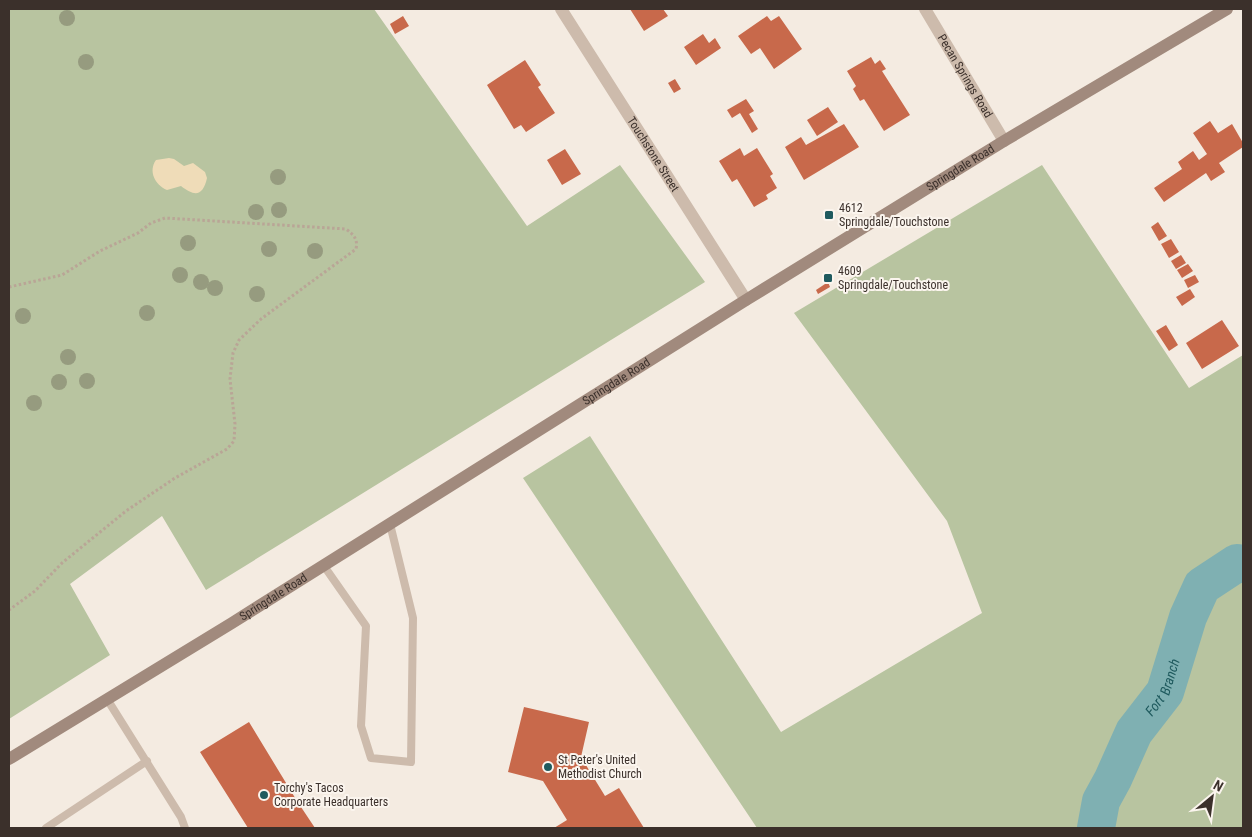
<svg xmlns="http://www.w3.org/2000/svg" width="1252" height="837" font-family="'Roboto Condensed',sans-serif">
	<rect width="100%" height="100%" fill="#f4ebe1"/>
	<path fill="#b8c4a0" d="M9,9h365l153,217 93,-61 85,117 -499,308 -44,-74 -92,68 40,71 -101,64z
		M1042,165l147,223 54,-33v473h-486l-234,-350 67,-42 191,296 201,-119 -35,-92 -153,-208z"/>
	<path fill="#efdcb8" d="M169,158l5,1 10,7 9,-3 12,9 2,6c-4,18 -12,19 -26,8l-14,4c-12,-5 -19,-19 -11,-30z"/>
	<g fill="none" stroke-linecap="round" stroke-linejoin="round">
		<path stroke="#7fb0b2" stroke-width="38" id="s1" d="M1096,828l5,-27 12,-22 21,-47 31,-40 23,-75 14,-31 35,-23 6,1"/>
	</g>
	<path fill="#c8694b" d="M630,9h33l5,7 -24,15z
		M403,16l6,10 -14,8 -5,-10z
		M767,16l4,5 8,-5 23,33 -28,20 -14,-21 -9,6 -13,-18z
		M703,34l6,9 6,-5 6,10 -25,17 -12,-18z
		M871,57l4,7 5,-4 6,9 -4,2 28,44 -26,16 -20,-32 -4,2 -7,-12 3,-3 -9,-15z
		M525,60l16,25 -3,2 17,26 -29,19 -5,-7 -7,4 -27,-44z
		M675,79l6,10 -7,4 -6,-10z
		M746,99l8,12 -5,3 9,15 -6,4 -12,-20 -8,5 -5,-8z
		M828,107l10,15 -21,14 -10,-16z
		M1210,121l8,12 14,-9 11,19v4l-24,16 6,9 -14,9 -5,-8 -42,29 -10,-14 28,-19 -4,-7 15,-11 6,9 8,-6 -14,-21z
		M844,124l15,23 -55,33 -19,-33 16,-10 5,8z
		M740,148l4,8 13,-8 16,26 -3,2 7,12 -11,7 2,4 -14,8 -17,-28 -5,3 -13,-21z
		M565,149l16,25 -19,11 -15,-25z
		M1158,222l9,14 -8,5 -8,-14z
		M1171,239l8,13 -10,6 -8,-14z
		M1181,255l5,8 -10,6 -5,-8z
		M1188,264l5,7 -11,7 -5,-8z
		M1195,275l4,7 -11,6 -4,-8z
		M828,282l2,5 -12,7 -2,-4z
		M1190,289l5,8 -13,9 -6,-9z
		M1222,320l17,26 -37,23 -16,-26z
		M1166,325l12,20 -9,6 -13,-20z
		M524,707l65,15 -8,35 24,39 14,-8 25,40h-90l13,-8 -24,-39 -35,-9z
		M249,722l48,79 18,27h-67l-48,-76z"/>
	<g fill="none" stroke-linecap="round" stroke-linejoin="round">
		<path stroke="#b9a596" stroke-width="3" stroke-dasharray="2.5 2.5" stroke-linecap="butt" d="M9,287l53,-12 38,-24 38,-18 13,-10 14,-5 181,11c8,6 12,10 10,20l-95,70 -22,21 -6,13 -3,26 5,45 -1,17 -7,8 -52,29 -49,33 -64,52 -27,28 -26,19"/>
		<path stroke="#cdbbac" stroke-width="8" d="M324,566l42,60 -5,100 10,32 40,4 2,-144 -23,-94
			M107,699l74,118 4,11
			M46,828l101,-67"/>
		<g stroke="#cdbbac" stroke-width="12">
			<path id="s2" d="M561,9l185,291"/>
			<path id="s3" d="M925,9l79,132"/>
		</g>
		<path stroke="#a18a7d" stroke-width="12" id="s4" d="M9,759l223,-136 514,-323 258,-159 223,-132"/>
	</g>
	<g fill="#969b7f">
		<circle cx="67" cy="18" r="8"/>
		<circle cx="86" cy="62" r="8"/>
		<circle cx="278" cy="177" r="8"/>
		<circle cx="279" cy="210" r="8"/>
		<circle cx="256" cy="212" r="8"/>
		<circle cx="188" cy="243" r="8"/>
		<circle cx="269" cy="249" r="8"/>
		<circle cx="315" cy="251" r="8"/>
		<circle cx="180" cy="275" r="8"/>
		<circle cx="201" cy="282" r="8"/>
		<circle cx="215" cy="288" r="8"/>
		<circle cx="257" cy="294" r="8"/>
		<circle cx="147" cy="313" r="8"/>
		<circle cx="23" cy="316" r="8"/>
		<circle cx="68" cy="357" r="8"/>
		<circle cx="87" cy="381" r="8"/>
		<circle cx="59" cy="382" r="8"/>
		<circle cx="34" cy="403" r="8"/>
	</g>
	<g fill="#1f5a5e" stroke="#fbf5ee" stroke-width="2">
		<rect x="824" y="210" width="10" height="10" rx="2.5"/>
		<rect x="823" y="273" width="10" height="10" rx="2.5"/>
		<circle cx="548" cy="767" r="5"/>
		<circle cx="264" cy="795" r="5"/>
	</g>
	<g text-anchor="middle" stroke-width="4" stroke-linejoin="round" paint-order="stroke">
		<g font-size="12" fill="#3b302b" stroke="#fbf5ee">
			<text dy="4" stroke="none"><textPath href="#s3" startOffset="78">Pecan Springs Road</textPath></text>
			<text dy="4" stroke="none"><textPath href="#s2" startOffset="172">Touchstone Street</textPath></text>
			<text dy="4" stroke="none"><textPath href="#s4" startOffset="1120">Springdale Road</textPath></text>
			<text dy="4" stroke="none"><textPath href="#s4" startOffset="715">Springdale Road</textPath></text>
			<text dy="4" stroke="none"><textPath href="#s4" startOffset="310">Springdale Road</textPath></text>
		</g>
		<g font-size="12" fill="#3b302b" stroke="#fbf5ee" text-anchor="start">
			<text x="839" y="212">4612<tspan x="839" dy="14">Springdale/Touchstone</tspan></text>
			<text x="838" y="275">4609<tspan x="838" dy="14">Springdale/Touchstone</tspan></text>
			<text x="558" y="764">St Peter's United<tspan x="558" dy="14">Methodist Church</tspan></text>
			<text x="274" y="792">Torchy's Tacos<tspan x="274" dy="14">Corporate Headquarters</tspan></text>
		</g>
		<g font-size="14" font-style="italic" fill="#1f5a5e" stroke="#fbf5ee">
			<text dy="5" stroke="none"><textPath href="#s1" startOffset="158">Fort Branch</textPath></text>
		</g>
	</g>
	<rect width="1252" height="837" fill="none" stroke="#3b302b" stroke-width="20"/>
	<g transform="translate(1212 797) rotate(29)" stroke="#fbf5ee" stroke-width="4" paint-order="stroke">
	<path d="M0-4L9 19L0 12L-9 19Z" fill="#3b302b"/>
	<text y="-8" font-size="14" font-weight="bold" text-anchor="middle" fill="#3b302b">N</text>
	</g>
</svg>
